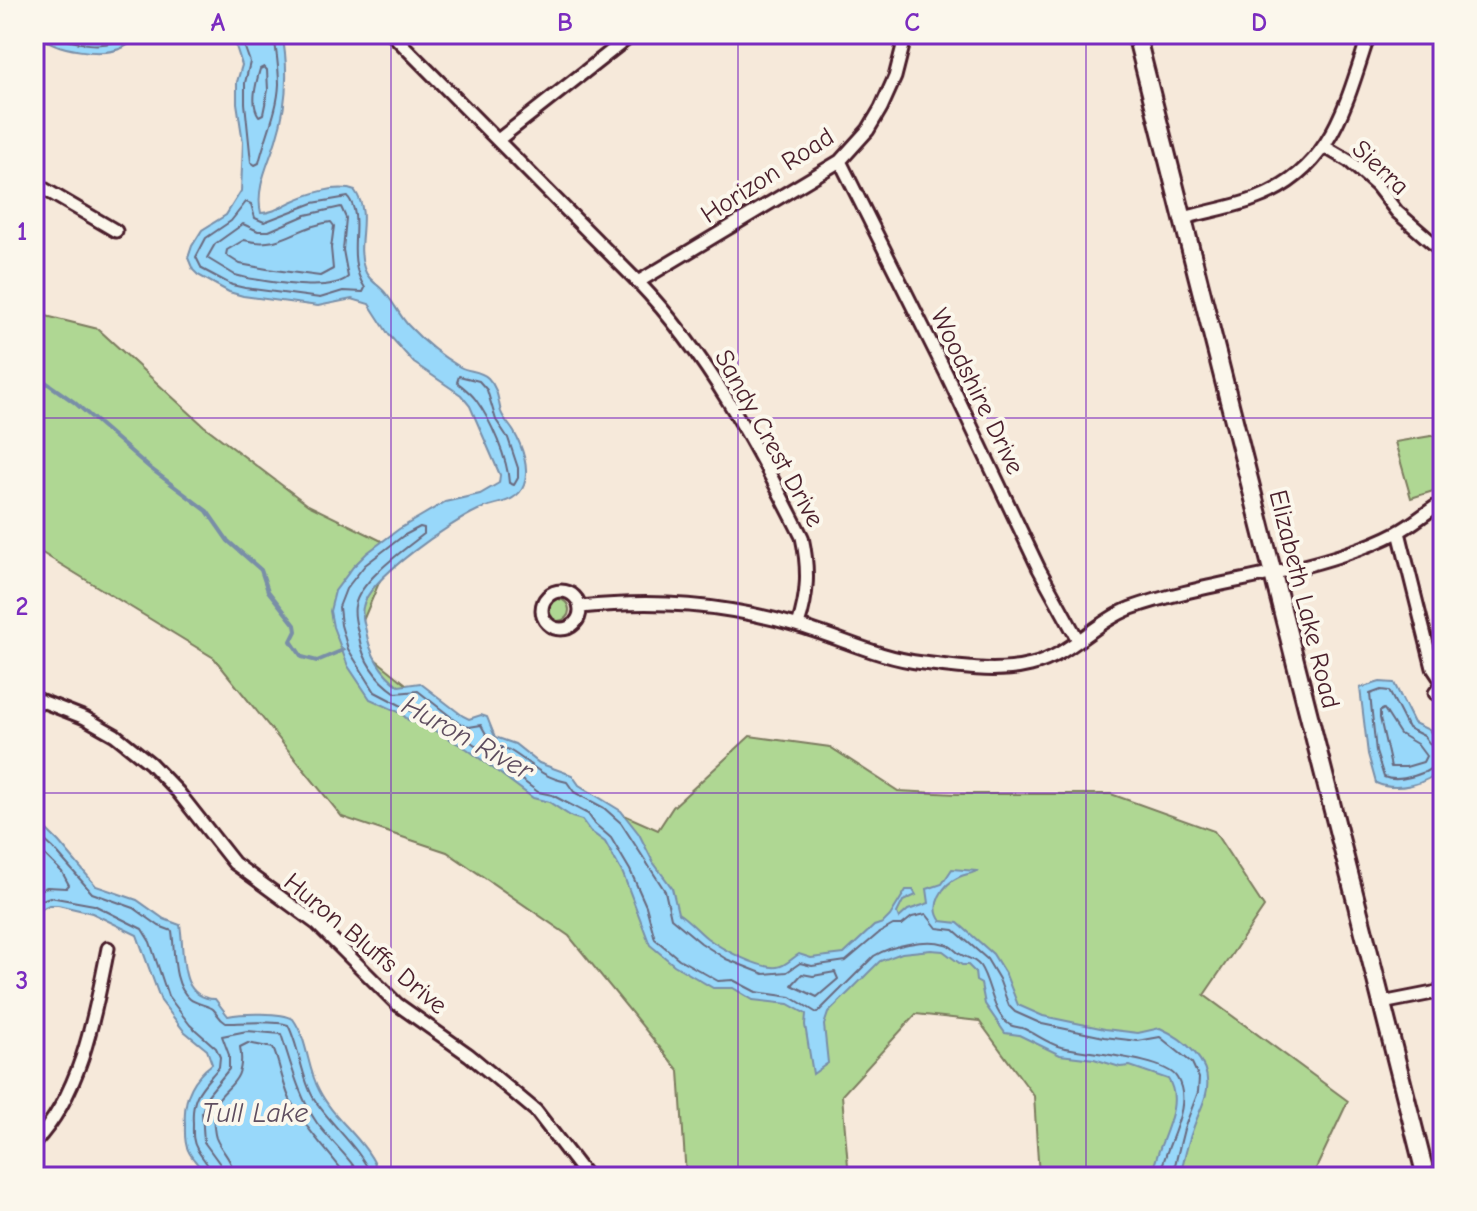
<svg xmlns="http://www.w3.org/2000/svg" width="1477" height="1211" font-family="'Comic Neue',sans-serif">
	<rect width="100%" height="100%" fill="#f6e9da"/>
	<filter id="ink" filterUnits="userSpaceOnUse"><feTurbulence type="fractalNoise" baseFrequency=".0125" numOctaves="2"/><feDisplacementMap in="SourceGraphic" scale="16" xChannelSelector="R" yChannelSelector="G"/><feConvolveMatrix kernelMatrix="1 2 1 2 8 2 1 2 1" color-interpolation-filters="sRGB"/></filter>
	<g filter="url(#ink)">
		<path fill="#afd793" stroke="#7c7b5f" stroke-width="2" d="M34,313l64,16 106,97 104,79 86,42 -40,95 146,118 158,70 15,-23 77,-71 80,11 68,44 59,3h154l103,37 50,76 -60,88 144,106 -36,76h-273l-5,-81 -55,-75 -63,-7 -74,81 7,82h-163l-7,-106 -110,-135 -122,-84 -105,-35 -128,-159 -180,-110z
			M1443,434v54l-32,10 -16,-56z
			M547 610a11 11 0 1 1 22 0a11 11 0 1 1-22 0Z"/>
		<path fill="#98d8fa" stroke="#798ea7" stroke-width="2" d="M38,34h108c-9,3 -14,9 -22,13 -20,11 -70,3 -86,-13z
			M232,34h50c7,35 5,71 -6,106 -7,23 -21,48 -15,73 11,0 20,-6 30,-11 17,-8 46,-18 64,-11 17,24 0,51 9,77 4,13 16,17 23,27 8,10 13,21 21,30 15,16 33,31 52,42 9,5 20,3 28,11 10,10 10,22 13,34 3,8 9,13 13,20 8,14 16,37 10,53 -7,19 -30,17 -46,25 -26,12 -110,68 -115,97 -2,7 1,16 3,24 4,23 14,41 33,55l21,-3 43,33 6,3 12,-4 6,2 8,20 20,7 24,19 33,12 7,10 42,26 18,23 14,28 19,26 6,25c11,7 19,17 29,25 15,11 52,31 70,29 9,-1 15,-9 22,-13l12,4 33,-4 30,-28 9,-3 7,-7 16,-26h7l3,5 -13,6 -6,12 2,5 9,-8 21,-7 -2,-14 15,-5 10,-15 25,2c-5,3 -12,3 -18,6 -16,7 -30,29 -18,44l17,2 35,31 13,21 12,30 25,11 62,13 33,4 22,-5c25,11 54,35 46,66 -3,12 -9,23 -13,35 -6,15 -9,32 -13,48h-28c2,-30 35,-70 16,-98l-38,-13 -10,1 -26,-8 -34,-4 -41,-20 -14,-2 -20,-29 -4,-20 -5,-3 -1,-9 -7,-7h-6l-19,-14 -12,-1 -29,3 -22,8 -52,52 -4,12 4,38 -15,11 -8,-49 1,-11 -18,-10 -35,-4 -20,-12h-20l-39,-23 -24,-20 -27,-71 -18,-32 -15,-11 -8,-11 -10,-3 -23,-15 -16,-4 -66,-49 -39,-22 -20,-7 -7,-7 -31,-14 -22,-33 -15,-39 -3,-16 5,-20 18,-24 14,-14 32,-24 46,-27 35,-8 19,-11 1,-8 -30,-69 -9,-11 -47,-32 -25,-28 -20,-31 -17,-5 -34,7 -75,-10 -14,-4 -31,-17 -5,-5 -5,-12 4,-12 10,-16 24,-15 15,-24 2,-49 -6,-39v-21l5,-17z
			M1380,682l14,1 20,40 15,7 10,14 2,24c-13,17 -46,24 -65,15l-8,-29 -8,-66z
			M34,823l10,4 15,15 37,44 41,14 27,19 16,6c5,27 -3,73 35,74l13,17c14,-3 54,-4 65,3 15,21 14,49 26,71 16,32 51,52 61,87h-176c-2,-11 -12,-17 -16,-27 -4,-8 -3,-17 -3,-26 -2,-25 7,-45 27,-60l-5,-14 -23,-19 -23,-30 -24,-66 -45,-22 -34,-8h-9l-15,8z"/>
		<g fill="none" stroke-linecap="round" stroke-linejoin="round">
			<path stroke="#69697e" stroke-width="2" d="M50,34c22,9 58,18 78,0
				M240,34l10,28 -5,21v20l6,59 4,3 4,-2c6,-26 19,-52 20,-79 0,-17 -3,-33 -5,-50
				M264,67l3,3 1,20 -5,24 -4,2c-9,-12 -3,-33 1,-47z
				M348,197c18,24 -5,56 17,91l-2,4 -20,-1 -23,7 -75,-10 -13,-3 -30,-16 -6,-12 10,-19 25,-17 15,-19 5,2 4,14 9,4 49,-19z
				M341,207l5,11 -3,32 5,27c-18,16 -76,5 -101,1l-12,-3 -28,-17 8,-14 28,-20 15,7h11l37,-16z
				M331,222l3,4 -3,22 2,21 -13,7 -53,-7 -27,-5 -14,-9 1,-5 17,-10c39,10 51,-14 87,-18z
				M459,376l20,5 8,9 9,30 12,18 10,30v10l-4,7 -5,-2c-1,-24 -19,-64 -33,-83 -6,-8 -12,-12 -19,-18z
				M1384,709l16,25 17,10 9,12 -3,6 -17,5h-15l-11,-49v-7z
				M1443,753l-8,-2 -11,-15 -16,-8 -19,-37 -8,-1 -11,4 6,58 8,25c11,5 29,0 41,-5 8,-4 9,-9 18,-10
				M34,831l19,17 39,45 42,15 25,18 13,5c3,20 0,53 18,68 6,5 18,6 23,10 5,5 6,10 13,14 14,0 50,-3 62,2 11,21 14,54 25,72 17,28 46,49 59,80
				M34,844l28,28 7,13 -3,3 -19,-1 -13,5
				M34,903l16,-6 44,8 48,24 8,13 18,54 22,29 26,23 4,9 -1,10c-16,20 -28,27 -26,56 0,9 -1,18 4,26 5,10 14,16 14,28
				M835,972l3,7 -21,18 -25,-12 10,-11 11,2z
				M222,1177l-2,-13 -16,-22 -2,-30 6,-17 21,-26v-14l-7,-19 25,-5 34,3c10,30 18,63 36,89 14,19 32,33 44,54
				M234,1177c-1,-18 -12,-24 -18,-39 -2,-6 -3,-19 -2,-25 1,-27 34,-23 26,-66l8,-4 25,5c8,18 10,42 21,59 15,26 36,46 53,70
				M1160,1177c3,-30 35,-70 17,-99 -11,-20 -93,-25 -116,-31 -14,-4 -26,-14 -39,-19 -4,-1 -8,-1 -12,-3 -18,-11 -19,-43 -30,-59 -6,-8 -12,-7 -20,-12 -5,-3 -9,-9 -15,-10 -19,-6 -55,2 -71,12l-57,57 -26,-16 -35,-5 -23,-12 -15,1 -39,-22 -24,-20 -9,-33 -16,-36 -19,-32 -16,-14 -7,-10 -36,-19 -14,-3 -67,-50 -96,-50 -27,-43 -7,-24 -2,-18 7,-18 19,-24 38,-29 17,-9 4,1v6c-19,15 -65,47 -69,72 -2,10 2,21 4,31 4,24 18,43 37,56l22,-2 42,33 9,3 12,-2 10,18c6,3 12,4 18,7 23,13 29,26 58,32l7,10 30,16 17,15 44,68 6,27 30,25 25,16 38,15 23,-2 13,-9 12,3 34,-5 33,-28 14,-8h9l10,-8 14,-3 11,14 17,2 33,29 12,20 10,27 6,6 27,12 62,13 34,4 22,-4 32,26 7,15 -1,14 -14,37 -12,48"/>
			<path stroke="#798ea7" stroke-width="4" d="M34,374l40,28 76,66 57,43 21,30 33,29 7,21 27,34 1,6 -5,10 11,16 15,4 26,-11"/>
			<g stroke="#4a1f2b" stroke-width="17">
				<path id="street" d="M392,34l246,248c70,73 119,165 164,255 7,32 6,58 -4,88
					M498,140l135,-106
					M1325,147l24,14 28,25 20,26 46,40
					M840,161l106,212 93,196 39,71
					M34,183l82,48
					M1184,218c21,-6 44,-10 65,-17 82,-27 96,-94 120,-167
					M638,282l202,-121 28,-31 13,-22 14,-31 11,-43
					M1399,532l34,136 10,15 -8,10
					M542 610a19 19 0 1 1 38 0a19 19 0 1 1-38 0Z
					M580,607c76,-8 142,-3 216,18 43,12 82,33 127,38 35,4 74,11 108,2 38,-9 64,-43 100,-57 68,-24 142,-30 211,-53 18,-6 39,-14 56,-23 16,-8 29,-21 45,-30
					M34,698l51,20 30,17 35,28 28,29 56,71 83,61 80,80 72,51 67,56 51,66
					M1382,1003l61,-12
					M34,1143c48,-50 61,-130 74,-195"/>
			</g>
			<g stroke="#4a1f2b" stroke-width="22">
				<path id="secondary" d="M1136,34l290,1143"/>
			</g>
			<use href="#street" stroke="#fbf7ec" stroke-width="11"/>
			<use href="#secondary" stroke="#fbf7ec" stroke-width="16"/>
		</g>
	</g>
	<path fill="none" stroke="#7b2cbf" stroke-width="2" stroke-opacity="0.55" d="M391,34v1143M738,34v1143M1086,34v1143M34,418h1409M34,793h1409"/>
	<g text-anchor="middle" stroke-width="8" stroke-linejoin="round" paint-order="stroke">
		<g font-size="26" fill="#4a1f2b" stroke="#fbf7ec">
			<text transform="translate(1381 167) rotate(43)" y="9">Sierra</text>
			<text transform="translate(767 175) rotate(-33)" y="9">Horizon Road</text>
			<text transform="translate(978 391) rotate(64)" y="9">Woodshire Drive</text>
			<text transform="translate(770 438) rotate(61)" y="9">Sandy Crest Drive</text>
			<text transform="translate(1305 599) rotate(76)" y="9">Elizabeth Lake Road</text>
			<text transform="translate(366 943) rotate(40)" y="9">Huron Bluffs Drive</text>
		</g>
		<g font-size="28" font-style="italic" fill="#5e4d5f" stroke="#fbf7ec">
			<text transform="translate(468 737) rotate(29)" y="10">Huron River</text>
			<text x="255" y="1122">Tull Lake</text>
		</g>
	</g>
	<rect width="1477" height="1211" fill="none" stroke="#fbf7ec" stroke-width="88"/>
	<rect x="44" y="44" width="1389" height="1123" fill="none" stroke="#7b2cbf" stroke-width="3"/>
	<g font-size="26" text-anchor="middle" font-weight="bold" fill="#7b2cbf">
		<text x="218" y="31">A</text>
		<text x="565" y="31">B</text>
		<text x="912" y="31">C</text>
		<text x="1259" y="31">D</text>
		<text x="22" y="240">1</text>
		<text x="22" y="615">2</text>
		<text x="22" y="989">3</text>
	</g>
</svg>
